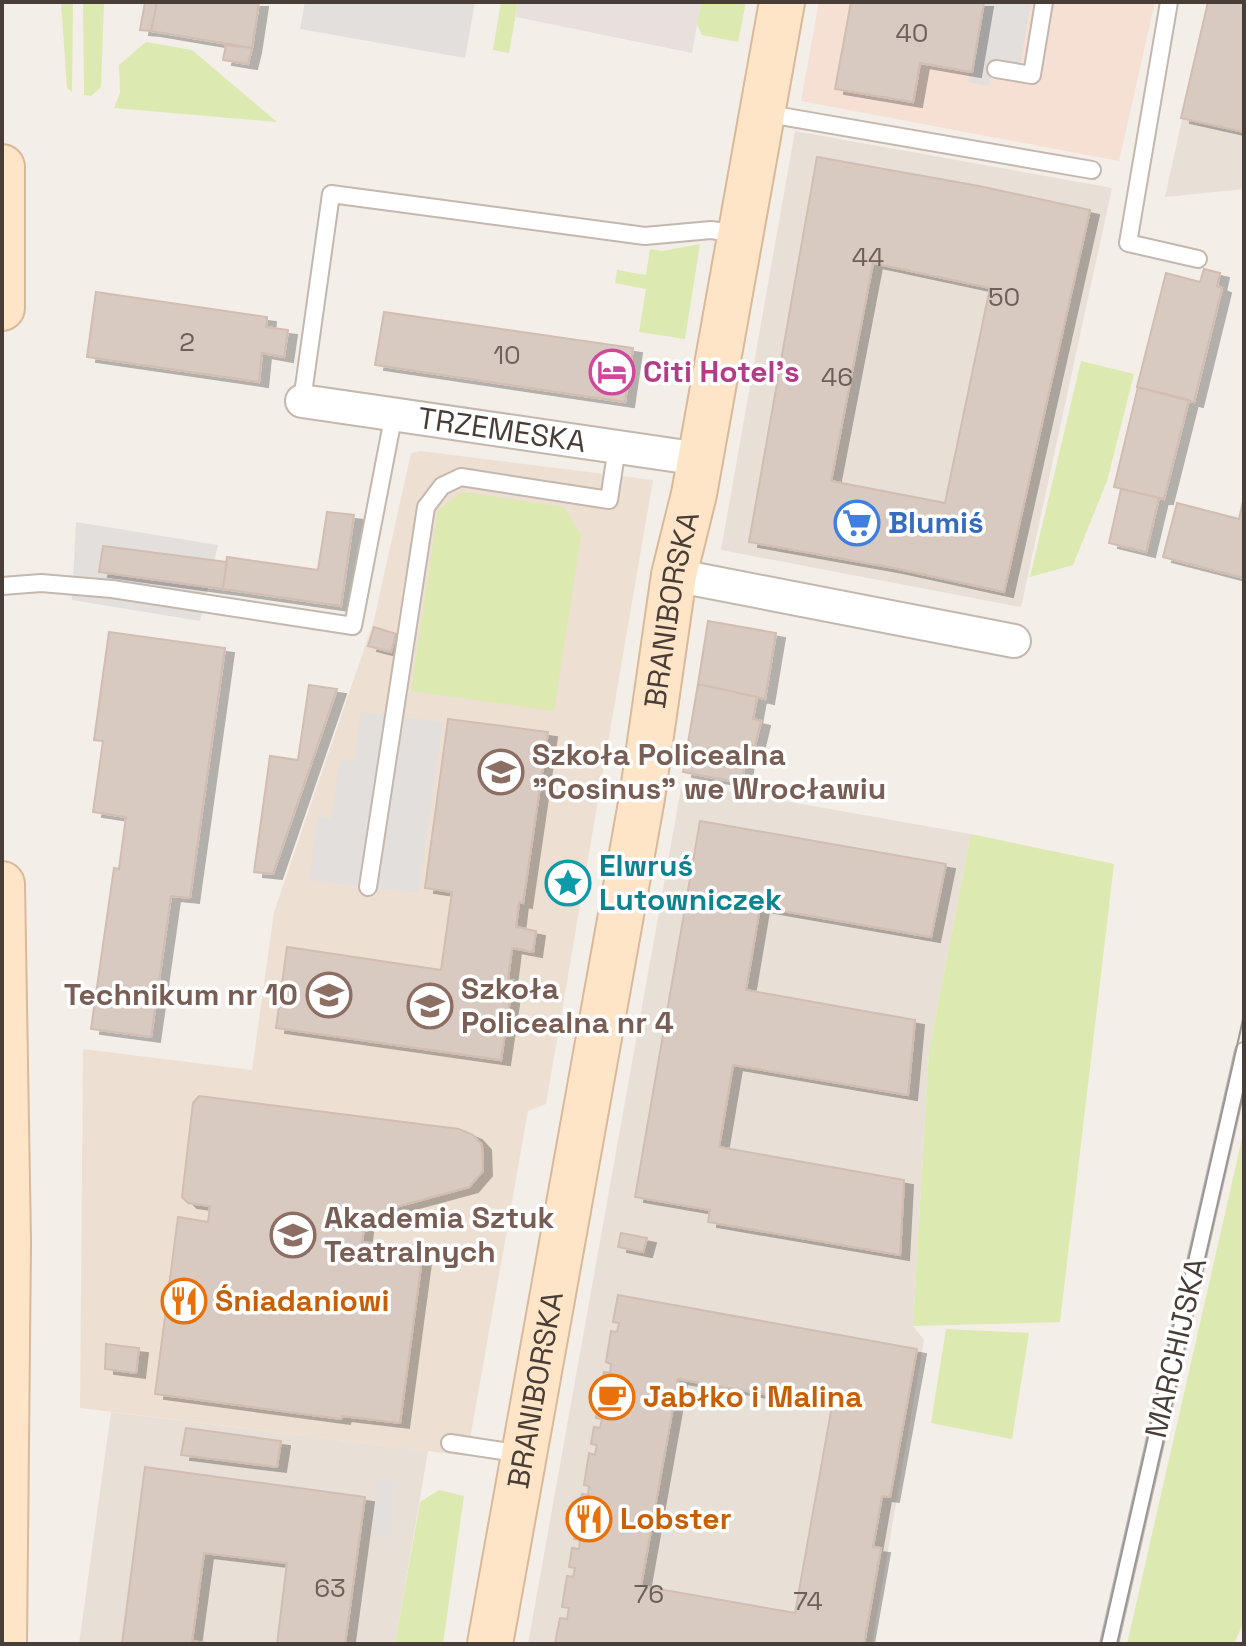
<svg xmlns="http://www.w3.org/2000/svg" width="1246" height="1646" font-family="'Space Grotesk',sans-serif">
	<defs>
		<filter id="shadow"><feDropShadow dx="9" dy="5" stdDeviation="0" flood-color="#0004"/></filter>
	</defs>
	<rect width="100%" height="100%" fill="#f4eee8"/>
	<path fill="#e8dfd6" d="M1208,2h36v187l-79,8z
		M795,131l317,57 -91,419 -300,-57z
		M682,783l289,51 -42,216 -16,276 11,14 -52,304h-344z
		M111,1412l317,39 -33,193h-316z"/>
	<path fill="#f6e0d4" d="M819,2h336l-36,159 -318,-60z"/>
	<path fill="#e7e0dd" d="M518,2h183l-9,51 -176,-36z"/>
	<path fill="#ede0d2" d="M421,451l232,29 -107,624 -18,7 -61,345 -387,-48 3,-359 169,21 22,-158 100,-292 37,-167z"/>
	<path fill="#dce9b1" d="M61,2h12l-1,90 -5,-4z
		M83,2h21l-3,85 -10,9 -7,-1v-6z
		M501,2h17l-9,51 -16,-3z
		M701,2h45l-8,40 -36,-7 -5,-11z
		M146,42l46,8 85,72 -163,-14 6,-15 -1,-28z
		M700,244l-15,95 -46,-7 7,-43 -31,-6 2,-13 29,5 4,-26 12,2z
		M1081,361l53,13 -27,107 -34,84 -43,12z
		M462,492l102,15 17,28 -27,176 -143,-20 27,-181z
		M971,834l143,30 -54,458 -147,4 16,-276z
		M1244,1130v491l-10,23h-107z
		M946,1329l83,4 -17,106 -81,-16z
		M439,1490l25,6 -21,148h-48l25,-142z"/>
	<path fill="#e3dfdd" d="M305,2h170l-10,56 -165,-29z
		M982,2h49l-11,63 -25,-4 -6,25 -21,-4z
		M76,522l142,23 -18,76 -128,-21z
		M361,712l82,10 -25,171 -109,-13 9,-64 13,2 9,-59 14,2z
		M379,1480l17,2 -7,56 -16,-2z"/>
	<path fill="#d9cac1" stroke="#d1bdb1" stroke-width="2" fill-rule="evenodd" filter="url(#shadow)" d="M145,2h12l-6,29 -11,-1z
		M157,2h102l-7,46 -101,-17z
		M851,2h133l-12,70 -52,-9 -7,39 -78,-13z
		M1208,2h36v130l-63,-14z
		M226,45l26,3 -4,16 -25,-4z
		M817,157l162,29 111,24 -86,382 -110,-24 -145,-26zM873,263l117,25 -45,215 -114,-22z
		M1204,269l16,4 -3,13 5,2 -28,114 -57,-15 29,-114 34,9z
		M96,292l171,25 -1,10 22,3 -4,27 -22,-4 -3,29 -172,-25z
		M384,312l249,36 -8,54 -250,-37z
		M1138,387l51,13 -25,99 -50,-12z
		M1121,489l38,9 -13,54 -37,-9z
		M1244,497v81l-81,-21 14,-54 62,16z
		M327,512l27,3 -13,91 -118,-17 4,-32 91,13z
		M103,546l124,16 -4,27 -124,-17z
		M708,621l68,12 -11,66 -67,-15z
		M374,627l22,7 -5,18 -23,-6z
		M109,632l116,16 -35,250 -19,-2 -20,141 -60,-8 23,-161 5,1 7,-52 -33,-5 10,-71 -9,-1z
		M698,684l59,13 -4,22 8,2 -6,25 -8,-2 -5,39 -59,-11z
		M309,685l28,4 -64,185 -19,-2 16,-116 28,4z
		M448,719l100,13 -25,171 -4,-1 -3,25 20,4 -3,21 -21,-4 -4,32h5l-12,80 -225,-32 11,-81 154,23 11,-78 -27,-4z
		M700,821l246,43 -15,73 -171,-30 -14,83 169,30 -7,75 -175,-30 -14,82 185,33 -4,75 -192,-33 2,-12 -75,-13z
		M199,1096l260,33 14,6 9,10 1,26 -14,16 -103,28 -4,27 61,9 -23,172 -58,-7 -1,3 -186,-25 23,-177 30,5 2,-16 -22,-3 -6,-6 11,-94z
		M621,1233l26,5 -4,14 -25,-5z
		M618,1295l299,54 -27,148 -8,-1 -9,51 8,1 -17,96 -309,-1 5,-25 7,1 2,-11 -7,-1 5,-31 6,1 2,-9 -6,-1 3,-19 7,1 1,-9 -6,-1 4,-18 5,1 2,-10 -6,-1 3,-17 6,1 1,-9 -5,-1 5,-32 6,2 2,-10 -6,-1 3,-17 6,1 2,-9 -6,-1 3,-19 6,2 2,-10 -6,-1 3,-18 6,1 1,-9 -5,-2 5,-31 6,1 2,-9 -6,-1zM678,1379l154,27 -37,207 -154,-27z
		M106,1344l33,4 -3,25 -31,-4z
		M186,1428l95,13 -4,26 -96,-12z
		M145,1467l220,30 -20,147h-68l10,-81 -83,-10 -12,88 22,3h-92z"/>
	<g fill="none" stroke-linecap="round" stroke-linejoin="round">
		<g stroke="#c3b7ae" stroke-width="20">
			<path id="lane" d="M1169,2l-41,241 70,16
				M996,69l36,6 12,-73
				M763,113l329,57
				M302,401l29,-207 314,42 66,-6 27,4
				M2,586l39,-3 71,6 241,37 41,-213
				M368,887l58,-380 16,-21 19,-9 148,23 8,-53
				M450,1443l73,11
				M1109,1644l135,-593"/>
		</g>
		<g stroke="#c3b7ae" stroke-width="36">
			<g id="street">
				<path id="s1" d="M302,401l398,58"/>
				<path d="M674,575l340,66"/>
			</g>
		</g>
		<g stroke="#d8b99a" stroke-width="48">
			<g id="secondary">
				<path d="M2,167v141"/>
				<path d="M2,884l6,358 -4,402"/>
				<path id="s2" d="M490,1644l152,-846 32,-223 20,-81 88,-492"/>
			</g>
		</g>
		<use href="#lane" stroke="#fff" stroke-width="16"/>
		<use href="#street" stroke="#fff" stroke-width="32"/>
		<use href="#secondary" stroke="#ffe5c8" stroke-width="44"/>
		<path stroke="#979797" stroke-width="2" d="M1101,1644l143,-629
			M1117,1644l127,-556"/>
	</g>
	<defs>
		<g id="hotel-ring" transform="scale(2.3)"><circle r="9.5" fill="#fff" stroke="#d1479c" stroke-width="1.5"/><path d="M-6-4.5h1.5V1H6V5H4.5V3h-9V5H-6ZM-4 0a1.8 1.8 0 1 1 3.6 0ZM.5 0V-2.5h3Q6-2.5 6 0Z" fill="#d1479c"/></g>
		<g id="supermarket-ring" transform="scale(2.3)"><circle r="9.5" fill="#fff" stroke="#3f7fe0" stroke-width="1.5"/><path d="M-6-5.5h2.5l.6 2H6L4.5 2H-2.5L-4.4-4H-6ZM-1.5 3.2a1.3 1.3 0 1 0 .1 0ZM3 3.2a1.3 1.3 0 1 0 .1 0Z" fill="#3f7fe0"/></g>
		<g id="university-ring" transform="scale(2.3)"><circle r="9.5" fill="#fff" stroke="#8d6e63" stroke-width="1.5"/><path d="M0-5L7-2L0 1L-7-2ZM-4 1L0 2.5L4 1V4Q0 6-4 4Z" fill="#8d6e63"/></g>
		<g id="sight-ring" transform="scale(2.3)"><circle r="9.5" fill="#fff" stroke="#0f9aa8" stroke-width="1.5"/><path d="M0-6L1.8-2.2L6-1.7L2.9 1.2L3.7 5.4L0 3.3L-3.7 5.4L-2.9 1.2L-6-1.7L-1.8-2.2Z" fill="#0f9aa8"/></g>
		<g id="school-ring" transform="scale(2.3)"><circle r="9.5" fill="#fff" stroke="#8d6e63" stroke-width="1.5"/><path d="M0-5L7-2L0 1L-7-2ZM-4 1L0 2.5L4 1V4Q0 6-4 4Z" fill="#8d6e63"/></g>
		<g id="restaurant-ring" transform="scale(2.3)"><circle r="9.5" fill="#fff" stroke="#e8710a" stroke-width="1.5"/><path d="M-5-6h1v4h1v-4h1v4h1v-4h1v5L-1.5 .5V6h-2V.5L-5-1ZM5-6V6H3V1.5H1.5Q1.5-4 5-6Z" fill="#e8710a"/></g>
		<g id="cafe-ring" transform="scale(2.3)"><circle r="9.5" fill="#fff" stroke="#e8710a" stroke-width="1.5"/><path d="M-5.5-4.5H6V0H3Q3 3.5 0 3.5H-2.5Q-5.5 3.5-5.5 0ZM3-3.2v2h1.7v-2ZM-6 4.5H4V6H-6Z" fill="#e8710a"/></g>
	</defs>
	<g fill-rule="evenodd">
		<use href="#hotel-ring" x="612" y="372"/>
		<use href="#supermarket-ring" x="857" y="523"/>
		<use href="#university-ring" x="501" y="772"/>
		<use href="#sight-ring" x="568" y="883"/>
		<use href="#school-ring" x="329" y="995"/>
		<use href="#university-ring" x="430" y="1006"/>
		<use href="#university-ring" x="293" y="1235"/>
		<use href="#restaurant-ring" x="184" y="1301"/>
		<use href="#cafe-ring" x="612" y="1397"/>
		<use href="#restaurant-ring" x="589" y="1519"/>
	</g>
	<g text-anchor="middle" stroke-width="7" stroke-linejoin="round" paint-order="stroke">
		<g font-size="26" fill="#6c605a">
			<text x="912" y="42">40</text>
			<text x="868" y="266">44</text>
			<text x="1004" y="306">50</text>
			<text x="187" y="351">2</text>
			<text x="507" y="364">10</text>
			<text x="837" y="386">46</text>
			<text x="330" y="1597">63</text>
			<text x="649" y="1603">76</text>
			<text x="808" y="1610">74</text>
		</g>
		<g font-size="30" font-weight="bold" fill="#b23c85" stroke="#fff" text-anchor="start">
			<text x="643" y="382">Citi Hotel's</text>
		</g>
		<g font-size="30" fill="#483d37" stroke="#fff">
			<text dy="10" stroke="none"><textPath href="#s1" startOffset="202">TRZEMESKA</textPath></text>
			<text dy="10" stroke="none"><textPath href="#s2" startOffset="1050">BRANIBORSKA</textPath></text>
			<text transform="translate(1176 1348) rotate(-77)" y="10">MARCHIJSKA</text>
			<text dy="10" stroke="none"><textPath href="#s2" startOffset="258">BRANIBORSKA</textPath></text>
		</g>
		<g font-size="30" font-weight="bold" fill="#366cbe" stroke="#fff" text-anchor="start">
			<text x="888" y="533">Blumiś</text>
		</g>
		<g font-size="30" font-weight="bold" fill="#785e54" stroke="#fff" text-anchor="start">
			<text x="532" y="765">Szkoła Policealna<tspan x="532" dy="34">"Cosinus" we Wrocławiu</tspan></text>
			<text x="461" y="999">Szkoła<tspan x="461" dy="34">Policealna nr 4</tspan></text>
			<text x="298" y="1005" text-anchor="end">Technikum nr 10</text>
			<text x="324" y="1228">Akademia Sztuk<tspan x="324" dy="34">Teatralnych</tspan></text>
		</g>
		<g font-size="30" font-weight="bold" fill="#0d838f" stroke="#fff" text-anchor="start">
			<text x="599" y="876">Elwruś<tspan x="599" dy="34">Lutowniczek</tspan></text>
		</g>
		<g font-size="30" font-weight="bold" fill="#c56008" stroke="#fff" text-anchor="start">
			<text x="215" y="1311">Śniadaniowi</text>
			<text x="643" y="1407">Jabłko i Malina</text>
			<text x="620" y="1529">Lobster</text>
		</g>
	</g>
	<rect width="1246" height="1646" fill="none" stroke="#483d37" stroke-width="8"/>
</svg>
